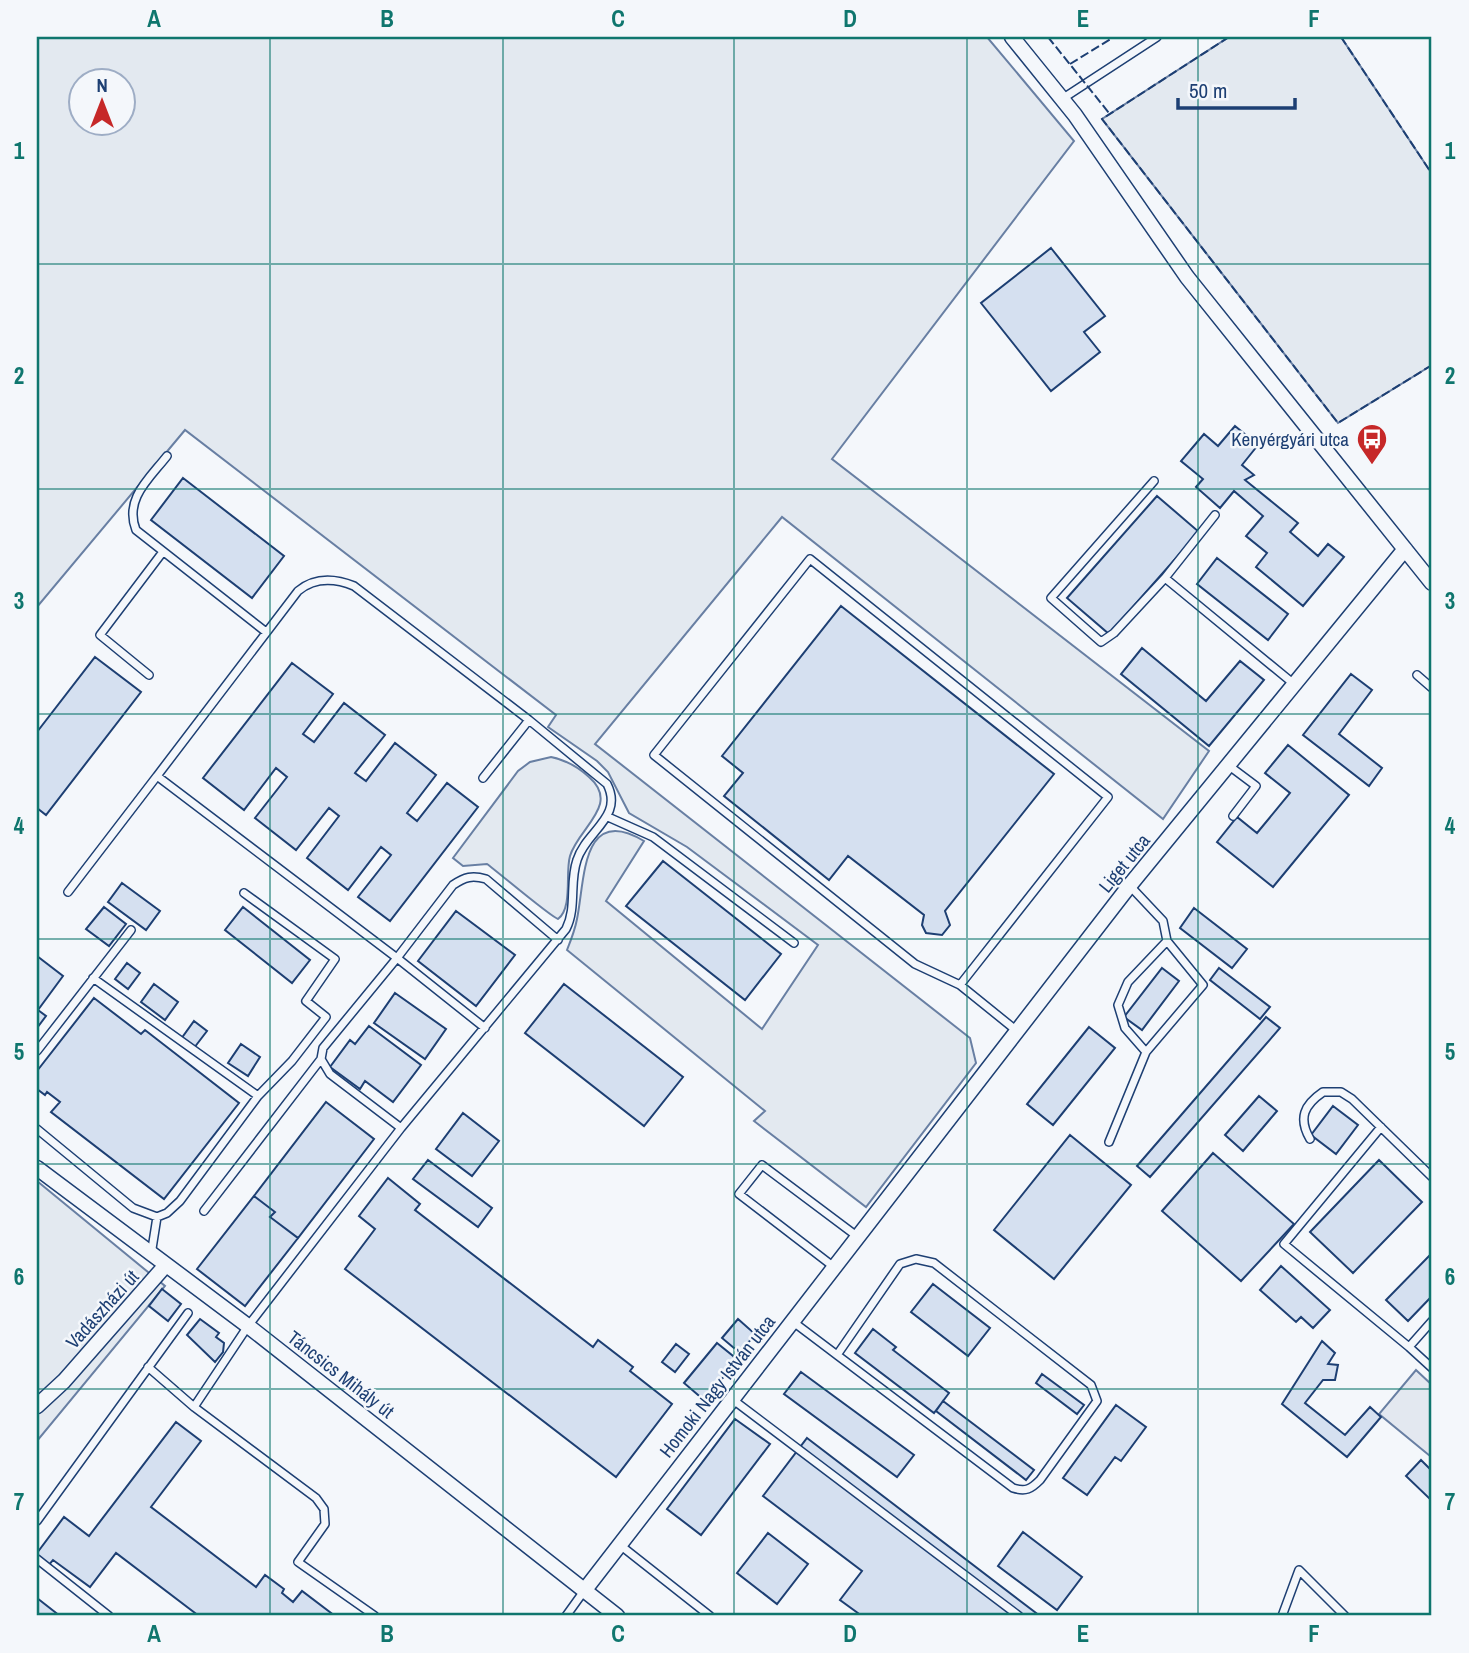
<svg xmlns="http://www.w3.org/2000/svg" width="1469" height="1653" font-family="'Archivo Narrow',sans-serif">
	<rect width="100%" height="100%" fill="#f4f7fb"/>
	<path fill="#e3e9f0" stroke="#687fa3" stroke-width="2" fill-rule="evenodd" d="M37,37h950l87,104 -242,318 377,292 -46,68 -381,-302 -187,227 375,294 6,25 -110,144 -112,-86 11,-10 -198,-161c4,-10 8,-20 10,-31 8,-38 4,-116 67,-78l-38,60 156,128 56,-84 -131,-98 -58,-34 -21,-41 -11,-11 -49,-34 8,-12 -371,-285 -148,177zM80,80h42v42h-42z
		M1229,37h112l91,137v191l-94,58 -236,-304z
		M551,757c15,3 26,9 38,20 32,28 -11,51 -19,79 -5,17 3,52 -12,63 -6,-1 -60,-47 -71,-55l-24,2 -10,-8 65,-87 12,-9z
		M37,1181l128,105 -128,155z"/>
	<path fill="#e3e8f0" stroke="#687fa3" stroke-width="2" d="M1416,1370l16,15 -2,71 -51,-42z"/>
	<path fill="#d5e0f0" stroke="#1d3f73" stroke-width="2" d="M1051,248l54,68 -21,16 16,20 -49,39 -70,-88z
		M1235,426l23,19 -16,20 12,10 -9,5 53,43 -8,9 28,24 10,-12 16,13 -41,49 -47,-39 11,-14 -21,-17 17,-20 -29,-25 -14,17 -24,-21 7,-8 -22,-18 23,-27 14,12z
		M183,478l101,78 -32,42 -101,-78z
		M1157,496l42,36 -90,102 -42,-36z
		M1217,558l71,56 -20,26 -71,-56z
		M841,606l213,168 -109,137 5,14 -8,10 -16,-2 -4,-8 2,-10 -76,-59 -19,24 -105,-84 19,-23 -21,-17z
		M1142,648l64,53 34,-40 24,19 -55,66 -88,-72z
		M95,657l46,35 -95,123 -9,-7v-76z
		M292,663l41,31 -30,40 11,8 30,-39 41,32 -30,38 11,8 29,-38 41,32 -29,38 10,8 30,-38 31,24 -88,114 -32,-24 33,-42 -10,-8 -33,43 -41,-32 32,-42 -10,-8 -33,42 -41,-32 32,-41 -11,-9 -32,42 -41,-32z
		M1351,674l21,16 -33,44 43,34 -13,18 -66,-51z
		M1288,745l61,50 -76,92 -56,-45 20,-25 20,16 33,-40 -25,-20z
		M663,861l118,93 -36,46 -119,-94z
		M122,883l38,28 -14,19 -38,-28z
		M104,907l22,17 -17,22 -23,-17z
		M243,907l67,53 -18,23 -67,-53z
		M1194,908l53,41 -15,19 -52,-40z
		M456,911l59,44 -39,51 -58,-45z
		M37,956l26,20 -25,34 8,6 -9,12z
		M127,963l13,10 -12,16 -13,-10z
		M1162,968l17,13 -37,49 -18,-13z
		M1219,968l51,39 -10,12 -50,-39z
		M154,984l24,18 -13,18 -24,-18z
		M564,984l119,93 -39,49 -119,-93z
		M395,993l51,36 -21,30 -51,-36z
		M94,998l47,36 4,-4 94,73 -75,96 -113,-87 9,-10 -13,-10 -2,3 -8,-6v-18z
		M1266,1017l14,11 -130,149 -13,-11z
		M194,1021l13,10 -13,17 -13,-9z
		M369,1026l52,39 -28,37 -28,-21 -5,8 -30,-22 20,-27 5,4z
		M1089,1027l26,21 -62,77 -26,-21z
		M241,1044l19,13 -12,19 -20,-13z
		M1259,1096l18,15 -34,40 -18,-16z
		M326,1102l48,37 -76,99 -28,-21 5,-5 -21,-16z
		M1333,1106l25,19 -22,29 -25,-19z
		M463,1113l36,28 -27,35 -36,-27z
		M1070,1135l61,50 -77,94 -60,-49z
		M1213,1153l81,71 -53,57 -79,-70z
		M428,1160l64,48 -14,19 -65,-48z
		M1379,1160l43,42 -69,71 -43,-41z
		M388,1178l32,26 -5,6 178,137 5,-7 35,27 -3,4 42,33 -56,73 -271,-208 30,-40 -16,-13z
		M254,1196l21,16 -5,5 28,21 -53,68 -48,-37z
		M1432,1253v43l-24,25 -22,-21z
		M1281,1266l49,44 -17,18 -12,-11 -5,5 -36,-32z
		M933,1284l57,44 -22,28 -57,-44z
		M162,1289l19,15 -13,17 -19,-15z
		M200,1319l19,14 -3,4 8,6 -1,9 -8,10 -28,-27z
		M738,1319l17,15 -15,19 -18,-15z
		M873,1329l23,18 -3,3 56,43 -15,20 -79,-60z
		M1322,1341l13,12 -7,11 10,1 -3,15h-12l-18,23 40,32 25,-28 11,10 -34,40 -65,-53z
		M717,1343l21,17 -34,40 -20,-17z
		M676,1344l13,10 -14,18 -13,-10z
		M801,1372l113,83 -17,22 -113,-83z
		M1042,1374l42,31 -7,9 -41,-31z
		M943,1401l91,69 -8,10 -90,-69z
		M1116,1405l30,22 -25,34 -6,-4 -28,38 -24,-17z
		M735,1419l35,25 -69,91 -34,-26z
		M176,1422l25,19 -50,66 105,80 9,-12 19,14 -2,4 11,9 9,-11 33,25h-136l-83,-63 -26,34 -37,-27 -5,6 -11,-8v-5l27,-36 25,19z
		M807,1438l233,178h-178l-22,-16 22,-29 -99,-75z
		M1421,1460l11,11v30l-26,-25z
		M1023,1532l59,45 -25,33 -59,-44z
		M768,1533l40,31 -31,40 -40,-31z
		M37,1598l23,18h-23z"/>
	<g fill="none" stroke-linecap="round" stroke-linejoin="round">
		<g stroke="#1d3f73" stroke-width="10">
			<path id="lane" d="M1062,99l95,-62
				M167,456c-18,23 -43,43 -31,74l130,102
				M1154,481l-103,117 50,44 13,-9 51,-55
				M1215,515l-50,63 129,106
				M149,675l-49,-40 62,-82
				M1417,675l15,13
				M1228,765l28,21 -23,30
				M157,776l141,-185c17,-14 36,-13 56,-5l175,134 78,64c17,33 -21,47 -30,76 -8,23 0,47 -11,69l-165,199
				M483,778l46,-58
				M608,817l45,20 141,106
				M68,892l89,-116 240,182 -74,90 -2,11 9,15 71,54 -153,198 -54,81 -46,-40
				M93,978l165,118
				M960,985l148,-188 -298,-238 -156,196 261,209 45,21 57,46
				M485,1028l-88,-70 56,-73c12,-8 19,-10 33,-6l72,61
				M37,1051l94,-121
				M1146,1052l-21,-24 -7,-23 10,-23 39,-41
				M1381,1127l-97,117 125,103 23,-26
				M37,1129l96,79 24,9
				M1310,1139c-12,-21 -6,-34 13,-47h18l11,7 80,78
				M1109,1142l37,-90 57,-67 -36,-44 -4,-20 -33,-35
				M204,1211l117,-152
				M151,1255l6,-38 10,-4 13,-12 78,-105 34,-35 34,-44 -20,-16 29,-42 -91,-66
				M834,1267l-95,-73 23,-29 96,72
				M792,1321l221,167c13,4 18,1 27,-8l57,-79 -6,-16 -157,-122 -18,-4 -16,5 -63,91
				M1409,1347l23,21
				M732,1399l287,217
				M194,1407l122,91 8,11 1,15 -27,38 77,54
				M37,1521l151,-208
				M620,1545l90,71
				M37,1559l72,57
				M566,1616l18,-25
				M1282,1616l17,-46 46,46"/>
		</g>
		<g stroke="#1d3f73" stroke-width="17">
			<path id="street" d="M1012,37l63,78 112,162 245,306
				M37,1168l211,158 369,290
				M37,1406l27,-25 101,-115
				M584,1591l546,-706 275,-336"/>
		</g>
		<use href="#lane" stroke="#f4f7fb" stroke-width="7"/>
		<use href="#street" stroke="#f4f7fb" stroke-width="14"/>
		<path stroke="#1d3f73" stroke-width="2" stroke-dasharray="9 3.5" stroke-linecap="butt" d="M1048,37l61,76
			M1229,37l-127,82 236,304 94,-58
			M1341,37l91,137
			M1070,64l44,-27"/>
	</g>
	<path fill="none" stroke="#0f766e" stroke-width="2" stroke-opacity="0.55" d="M270,37v1579M503,37v1579M734,37v1579M967,37v1579M1198,37v1579M37,264h1395M37,489h1395M37,714h1395M37,939h1395M37,1164h1395M37,1389h1395"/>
	<defs>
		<g id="bus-pin" transform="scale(1.575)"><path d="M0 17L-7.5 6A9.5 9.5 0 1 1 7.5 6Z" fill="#c62828" stroke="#f4f7fb"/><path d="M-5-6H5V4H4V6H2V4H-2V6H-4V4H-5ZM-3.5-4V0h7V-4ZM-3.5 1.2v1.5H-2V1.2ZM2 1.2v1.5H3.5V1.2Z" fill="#fff"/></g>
	</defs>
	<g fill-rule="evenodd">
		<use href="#bus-pin" x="1372" y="439"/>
	</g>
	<g text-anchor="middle" stroke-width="5" stroke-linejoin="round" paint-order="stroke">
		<g font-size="19" fill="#1d3f73" stroke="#f4f7fb" text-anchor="end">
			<text x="1349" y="446">Kenyérgyári utca</text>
		</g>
		<g font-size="19" fill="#1d3f73" stroke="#f4f7fb">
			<text transform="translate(1124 863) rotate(-51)" y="7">Liget utca</text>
			<text transform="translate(102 1309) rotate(-48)" y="7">Vadászházi út</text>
			<text transform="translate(341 1374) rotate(38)" y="7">Táncsics Mihály út</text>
			<text transform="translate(717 1386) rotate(-52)" y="7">Homoki Nagy István utca</text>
		</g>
	</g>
	<rect width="1469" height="1653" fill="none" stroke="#f4f7fb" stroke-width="77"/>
	<g transform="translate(102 102)"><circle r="33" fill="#f4f7fb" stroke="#9eadc5" stroke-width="2"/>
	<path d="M0-5L12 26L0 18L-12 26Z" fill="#c62828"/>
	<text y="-10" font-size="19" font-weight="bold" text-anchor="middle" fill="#1d3f73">N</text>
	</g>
	<path d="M1178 98v10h117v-10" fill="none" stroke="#1d3f73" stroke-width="3.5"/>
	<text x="1189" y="98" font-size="21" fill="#1d3f73" stroke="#f4f7fb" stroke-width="5" paint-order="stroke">50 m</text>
	<rect x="38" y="38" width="1392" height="1576" fill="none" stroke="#0f766e" stroke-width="2.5"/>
	<g font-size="23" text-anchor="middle" font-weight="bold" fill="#0f766e">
		<text x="154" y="27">A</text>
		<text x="387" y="27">B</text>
		<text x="618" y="27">C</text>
		<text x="850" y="27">D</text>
		<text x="1083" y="27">E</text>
		<text x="1314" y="27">F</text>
		<text x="19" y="159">1</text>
		<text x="1450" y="159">1</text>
		<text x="19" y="384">2</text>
		<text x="1450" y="384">2</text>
		<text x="19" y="609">3</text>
		<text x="1450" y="609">3</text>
		<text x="19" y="834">4</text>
		<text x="1450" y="834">4</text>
		<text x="19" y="1060">5</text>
		<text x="1450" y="1060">5</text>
		<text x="19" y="1285">6</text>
		<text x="1450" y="1285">6</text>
		<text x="19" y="1510">7</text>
		<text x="1450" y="1510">7</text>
		<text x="154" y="1642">A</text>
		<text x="387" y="1642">B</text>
		<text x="618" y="1642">C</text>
		<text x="850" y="1642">D</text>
		<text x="1083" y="1642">E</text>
		<text x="1314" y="1642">F</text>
	</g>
</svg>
